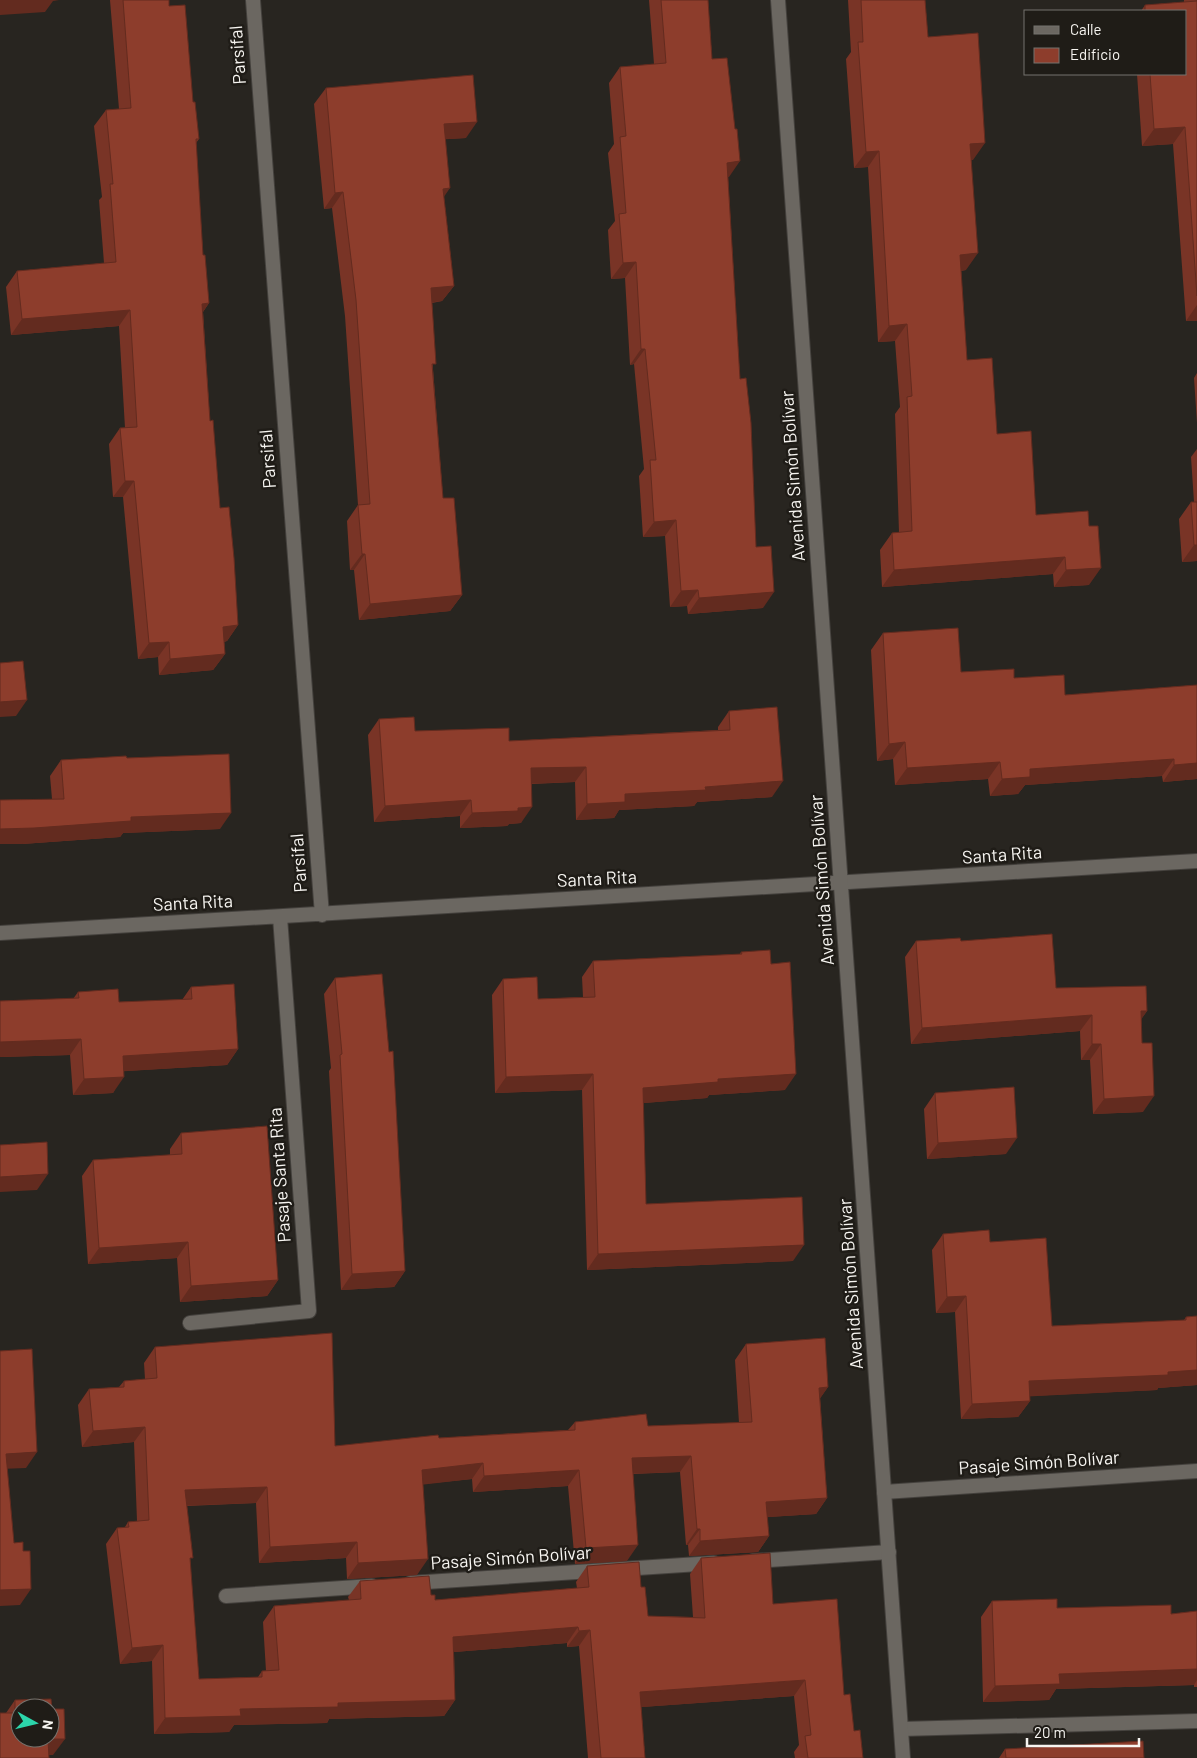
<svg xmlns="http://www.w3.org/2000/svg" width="1197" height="1758" font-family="Barlow,sans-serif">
	<rect width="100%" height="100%" fill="#282520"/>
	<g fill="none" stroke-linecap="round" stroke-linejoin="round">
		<g stroke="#44413d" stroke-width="16">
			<path id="minor" d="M253,0l69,915
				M0,933l1197,-72
				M190,1323l119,-12 -29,-394
				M884,1492l313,-21
				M753,1561l136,-9
				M411,1583l303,-20
				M226,1596l146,-10
				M901,1729l296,-8"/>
		</g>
		<g stroke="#44413d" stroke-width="16">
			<path id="tertiary" d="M778,0l125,1758"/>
		</g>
		<use href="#minor" stroke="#6b6761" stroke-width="14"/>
		<use href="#tertiary" stroke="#6b6761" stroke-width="14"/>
	</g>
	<path fill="#793426" d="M110,0h59v6l24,96 6,37 -3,4 7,112 6,48 -6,9 7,109 10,87 18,117 -11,16 -3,1 1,12 -12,16 -54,5 -1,-18 -20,2 -15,-162h-10l-4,-53 11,-16h5l-6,-102 -108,9 -5,-48 11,-16 87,-8 -5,-63 3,-3 -8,-71 12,-16 13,-1z
		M649,0h59l4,59 17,118h-1l12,202 16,168 7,61 -75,6 -1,-8 -17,1 -5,-71 -22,1 -4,-61 5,-7 -10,-105 -4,1 -5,-87 -14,1 -3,-49 7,-9 -7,-68 6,-9 -5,-61 11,-16 34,-3z
		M848,0h77l3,37 45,123h-2l-5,110 -5,1 6,89 30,74 39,81 53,70 -35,2 -1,-13 -171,13 -2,-37 12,-17 7,-1 -4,-118 5,-7 -5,-66 -17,1 -10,-175 -14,1 -8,-109 5,-7z
		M1184,0h13v321h-11l-13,-177 -31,2 -5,-72h49v-63h-45l4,-6 39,-3z
		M326,88l140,50 -20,1 -2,59 10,88 -12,15 -10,2 1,66 10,129 19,97 -12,16 -91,9 -5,-50h-4l-3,-49 11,-16 -13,-189 -13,-108 -8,1 -10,-105z
		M1197,373v50l-3,-45z
		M1197,449v112l-15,1 -3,-43 12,-17h3l-3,-45z
		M883,633l78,39 53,6 51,17 132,-10v94l-34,3 -1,-6 -137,9 -7,9 -28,2 -2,-17 -93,6 -2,-26 -16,2 -6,-111z
		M729,711l43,86 -75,5 -3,4 -75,4 -5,8 -38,2 -1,-38 -43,2 -11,39 -12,1 -2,2 -47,2v-12l-86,6 -6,-87 11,-16 36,12 94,10 209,-11v-3z
		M127,758l93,71 -97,4 -3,4 -98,7 30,-45 -2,-23 11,-16z
		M916,941h45l95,47 91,23 -6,8 2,93 -50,2 -3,-54h-9l-1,-29 -169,13 -6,-87z
		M741,952l30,12 14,126 -76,5 -2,3 -64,5 3,101 147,57 -206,9 -5,-180 -87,3 -3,-98 11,-16 35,20 45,-2 -1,-20 11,-16 147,-7z
		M335,978l70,293 -11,16 -53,3 -12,-219 2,-3 -7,-74z
		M191,987l47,62 -11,16 -103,6 -11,22 -40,2 -3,-40 -70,2v-56l73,-2 5,-7 41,10 63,-2z
		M935,1093l71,61 -79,5 -3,-50z
		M181,1133l97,147 -11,16 -87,6 -3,-44 -89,6 -6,-88 11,-16 77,-5v-6z
		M943,1234l47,8 62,84 132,-6 2,-3 11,-1v69l-39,3 -1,2 -128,6 1,5 -12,16 -57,2 -6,-107 -19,1 -4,-63z
		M746,1344l82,43 -8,11 7,100 -11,16 -49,3 2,19 -11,16 -69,4 -1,-11h-2l-6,-73 -47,2 -6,87 -52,3 -7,-78 -95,6 -1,-13 -49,5 -6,91 -70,4 -1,-21 -87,5 -3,-60 -69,3 3,56 9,117 59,-2 4,-6h4l-3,-49 11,-16 75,-6 -1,-3 12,-16 71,14 4,5 142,-12 -1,-6 11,-16 54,21 7,29 45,1 -3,-43 11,-16 72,46 71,91 10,36 9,27h-68l-1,-6 5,-7 -5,-49 -153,11 4,51h-57l-9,-112 -12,1v-4l-113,9 1,48 -11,16 -115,3 -2,4 -93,2 -5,7 -75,2 -2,-73 -32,3 -14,-120 11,-16 8,-1 3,-5 9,-1 -3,-79 -52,5 -4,-42 11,-16 30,-2 5,-6 21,-2 -1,-16 11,-16 180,99 104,-8 129,-8 7,-8 73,4 91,-3 -4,-63z
		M992,1601l65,7 114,6 26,-3v76h-3v-2l-138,4 -7,11 -66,2 -2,-85z
		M15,1700l38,55h-4l-43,-42z
		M1005,1749l139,9h-145z"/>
	<path fill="#632b1f" d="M0,0h59l-6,1 -8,11 -45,3z
		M477,122l-11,16 -33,2 11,-16z
		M1185,127l-12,17 -31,2 12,-17z
		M985,143l-12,17 -15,1 12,-17z
		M879,151l-11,16 -14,1 12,-16z
		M740,161l-11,16 -14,2 12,-16z
		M450,188l-11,16 4,-15z
		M343,192l-11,16 -8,1 11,-16z
		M978,253l-12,17 -17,2 11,-17z
		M636,262l-11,16 -14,1 12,-16z
		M454,286l-12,15 -22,3 11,-16z
		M209,303l-11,16 4,-15z
		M1197,305v16h-11z
		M130,310l-11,16 -108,9 11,-16z
		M907,324l-12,17 -17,1 11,-16z
		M641,349h4l-11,15 -4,1z
		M125,481h9l-11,16h-10z
		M676,520l-11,16 -22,1 11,-15z
		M1194,545h3v16l-15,1z
		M362,554h3l-11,16h-4z
		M1065,557l-12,17 -171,13 12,-17z
		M1101,568l-12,17 -35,2 12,-17z
		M698,590l-11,16 -17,1 11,-16z
		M774,592l-11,16 -75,6 11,-16z
		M462,595l-12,16 -91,9 11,-16z
		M238,625l-11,16 -15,2 11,-16z
		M169,642l-11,15 -20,2 11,-16z
		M225,654l-12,16 -54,5 11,-16z
		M27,700l-11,16 -16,1v-15z
		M905,742l-12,17 -16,2 12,-17z
		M1174,759l-12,17 -137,9 -7,9 -28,2 12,-17 28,-10z
		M1000,762l-12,17 -93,6 12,-17z
		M1197,763v16l-34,3 11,-17z
		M586,767l-11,15 -55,2 11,-16z
		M783,781l-11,16 -75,5 -3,4 -75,4 -5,8 -38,2 11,-16 38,-10 80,-7z
		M471,800l-11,16 -86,6 11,-16z
		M532,807l-11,16 -12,1 -2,2 -47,2 12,-15z
		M231,813l-11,16 -97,4 -3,4 -98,7h-22v-15l131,-12z
		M1141,1011h6l-11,16z
		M1092,1015l-12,16 -169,13 11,-16z
		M81,1039l-11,16 -70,2v-15z
		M1092,1044h9l-11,16h-9z
		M238,1049l-11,16 -115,7 11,-16z
		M593,1074l-11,16 -87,3 11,-16z
		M796,1074l-11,16 -76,5 -2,3 -75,6 11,-16 75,-9z
		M124,1077l-11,16 -40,2 11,-16z
		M1154,1096l-11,16 -50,2 11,-15z
		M1017,1138l-11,16 -79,5 11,-16z
		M48,1174l-11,16 -37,2v-15z
		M188,1242l-11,16 -89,6 11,-16z
		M804,1245l-11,16 -206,9 11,-16z
		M405,1271l-11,16 -53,3 11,-16z
		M278,1280l-11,16 -87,6 11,-16z
		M966,1296l-11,16 -19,1 11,-16z
		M1197,1370v15l-39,3 -1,2 -139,7 11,-16z
		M828,1387l-11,16 2,-15z
		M1030,1401l-12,16 -57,2 11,-15z
		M145,1427l-11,15 -52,5 11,-16z
		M37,1452l-11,16 -26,1 6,-15z
		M691,1456l-11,16 -59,2 11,-16z
		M483,1463l-11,16 -61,7 11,-16z
		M579,1470l-11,16 -95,6 11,-16z
		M267,1487l-11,16 -82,3 11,-16z
		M827,1498l-11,16 -61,4 11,-16z
		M697,1529h3l-12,16h-2z
		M769,1536l-11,16 -69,4 11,-15z
		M357,1542l-11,16 -87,5 11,-16z
		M638,1545l-11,16 -52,3 11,-16z
		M428,1559l-11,16 -70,4 11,-16z
		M31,1589l-11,16 -20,1v-16z
		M578,1627l-11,16 -125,10 11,-16z
		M590,1630l-11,16 -12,1 12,-16z
		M163,1645l-11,16 -32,3 12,-16z
		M1197,1669v11l-3,5 -138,4 -7,11 -66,2 12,-16 64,-12z
		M805,1680l-11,16 -165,12 11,-16z
		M455,1700l-11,16 -115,3 -2,4 -93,2 -5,7 -75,2 11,-16 75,-9 98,-6z
		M48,1739h17l-12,16h-16z"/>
	<path fill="#8d3d2c" stroke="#632b1f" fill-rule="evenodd" d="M123,0h46v6l16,-1 8,97h2l4,37h-3l7,116h2l4,48 -7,1 8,117 3,-1 7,88 9,-1 5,51 4,67 -15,2 2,27 -55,5 -1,-17 -20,1 -15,-162h-9l-5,-53 17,-1 -7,-117 -108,9 -5,-48 99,-9 -6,-78h3l-7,-74 25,-2z
		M661,0h47l4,59 15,-1 8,71h2l3,32 -13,2 13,216 6,-1 5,45 5,124 15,-1 3,46 -75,6 -1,-8 -17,1 -5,-71 -22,2 -4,-62h6l-11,-111h-4l-5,-87 -13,1 -4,-49 7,-1 -6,-76 6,-1 -6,-69 46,-4z
		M861,0h64l3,37 50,-4 7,110 -15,1 8,109 -18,2 7,105 25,-2 5,76 34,-3 5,84 52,-4 1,15h9l3,42 -35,2 -1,-13 -171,13 -2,-37 20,-2 -5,-134 5,-1 -5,-72 -18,2 -10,-175 -13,1 -8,-110h5z
		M1196,0h1v296l-12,-169 -31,2 -4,-55h36v-63h-41v-6l52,-4z
		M473,75l4,47 -33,2 6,64 -7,1 11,97 -23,2 5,76h-4l11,134h11l8,97 -92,9 -5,-50h-3l-4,-49 12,-1 -14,-204 -13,-108 -8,1 -9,-105z
		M1191,502h6v43h-3z
		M958,628l3,44 53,-3v9l50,-3 1,20 132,-10v78l-23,2v-6l-144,10v8l-28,2 -2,-17 -93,6 -2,-26 -16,2 -6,-111z
		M23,661l4,39 -27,2v-39z
		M777,707l6,74 -78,6 1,3 -81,4v8l-38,2 -1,-37 -55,1 1,39 -14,1v3l-46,2 -1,-13 -86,6 -6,-87 35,-2 1,14 94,-3v13l221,-11 -1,-19z
		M229,754l2,59 -100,4v4l-97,7 -34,1v-29l64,-1 -3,-39 65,-4 1,2z
		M1052,934l4,54 90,-2 1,25h-6l1,32h10l2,53 -50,3 -3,-55h-9v-29l-170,13 -6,-87 44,-3 1,3z
		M770,950l1,14 19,-2 6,112 -78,5v3l-75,6 3,116 156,-7 2,48 -206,9 -5,-180 -87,3 -3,-98 34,-2 1,22 57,-2 -2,-36 149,-7 -1,-2z
		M382,974l7,78 4,-1 12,220 -53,3 -12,-219 2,-1 -7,-76z
		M234,984l4,65 -115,7 1,21 -40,2 -3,-40 -81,3v-41l79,-3 -1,-6 40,-3 1,13 73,-3 -1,-12z
		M1014,1087l3,51 -79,5 -3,-50z
		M267,1126l11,154 -87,6 -3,-44 -89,6 -6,-88 89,-6 -1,-21z
		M47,1142l1,32 -48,3v-32z
		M989,1230l1,12 56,-4 6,88 134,-6v-3l11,-1v54l-29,2v3l-139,6 1,20 -58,3 -6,-108 -19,1 -4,-63z
		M332,1333l3,113 103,-11 1,3 136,-8v-8l71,-8 2,12 104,-4 -6,-78 79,-6 3,49 -9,1 8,110 -61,4 3,34 -69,5v-12h-3l-6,-73 -59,2 6,87 -52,3 -7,-78 -95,6 -1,-13 -61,7 6,89 -70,4 -1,-21 -87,5 -3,-60 -82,3 8,68h-3l9,121 63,-2v-6l17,-1 -5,-64 87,-7 -1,-18 69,-5 2,19h4v5l154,-13 -2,-21 52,-4 2,25h4l3,29 57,2 -4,-60 69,-5 3,51 64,-5 7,96 6,-1 4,37 6,-1 3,28h-55l-3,-22 6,-1 -6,-55 -165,12 5,66h-44l-11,-128 -11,1 -1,-4 -125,10 2,63 -117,3v4l-98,2 1,7 -76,2 -2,-73 -31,3 -15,-120 12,-1 -1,-5 21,-2 -4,-93 -52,4 -4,-42 35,-2v-6l33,-3 -2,-31z
		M32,1349l5,103 -31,2 8,89 9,-1v9h7l1,38 -31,1v-239z
		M1057,1599v9l114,-3v9l26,-3v58l-138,5 1,10 -65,2 -3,-85z
		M51,1699l1,10h12l1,30h-17l1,19h-49v-45h15v-13zM20,1708h30v30h-30z
		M1143,1741l1,17h-138l-1,-9z"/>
	<g text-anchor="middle" stroke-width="5" stroke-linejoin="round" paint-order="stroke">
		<g font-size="18" fill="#f7f5f1" stroke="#1f1c17">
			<text transform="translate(238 55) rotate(-94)" y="6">Parsifal</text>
			<text transform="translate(268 459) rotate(-94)" y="6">Parsifal</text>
			<text transform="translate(793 476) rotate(-94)" y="6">Avenida Simón Bolívar</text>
			<text transform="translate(1002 855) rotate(-4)" y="6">Santa Rita</text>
			<text transform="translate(299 863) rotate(-94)" y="6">Parsifal</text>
			<text transform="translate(597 879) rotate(-3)" y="6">Santa Rita</text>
			<text transform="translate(822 880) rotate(-94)" y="6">Avenida Simón Bolívar</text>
			<text transform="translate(193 903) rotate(-3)" y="6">Santa Rita</text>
			<text transform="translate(280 1175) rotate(-94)" y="6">Pasaje Santa Rita</text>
			<text transform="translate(851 1284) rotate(-94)" y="6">Avenida Simón Bolívar</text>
			<text transform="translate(1039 1463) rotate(-4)" y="6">Pasaje Simón Bolívar</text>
			<text transform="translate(511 1558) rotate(-4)" y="6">Pasaje Simón Bolívar</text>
		</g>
	</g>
	<rect x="1024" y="10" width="162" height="65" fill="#1f1c17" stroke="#75736e"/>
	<rect x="1034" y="26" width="25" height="8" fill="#6b6761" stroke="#75736e"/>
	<text x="1070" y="35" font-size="15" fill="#f7f5f1">Calle</text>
	<rect x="1034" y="48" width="25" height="15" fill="#8d3d2c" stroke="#75736e"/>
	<text x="1070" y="60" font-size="15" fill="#f7f5f1">Edificio</text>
	<g transform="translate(35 1723) rotate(98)"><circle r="24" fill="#1f1c17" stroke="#75736e"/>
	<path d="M0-4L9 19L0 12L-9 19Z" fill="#2cd5ab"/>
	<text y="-8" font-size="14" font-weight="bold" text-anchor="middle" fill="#f7f5f1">N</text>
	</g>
	<path d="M1027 1738v8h112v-8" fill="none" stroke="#f7f5f1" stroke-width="2.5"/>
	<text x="1034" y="1738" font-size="15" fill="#f7f5f1" stroke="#1f1c17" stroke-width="4" paint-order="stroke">20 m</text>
</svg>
